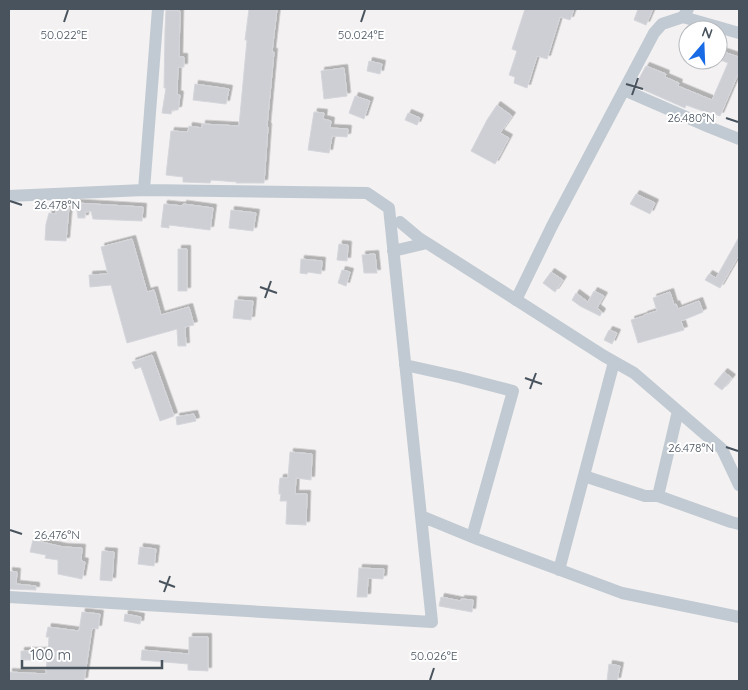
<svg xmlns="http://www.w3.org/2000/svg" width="748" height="690" font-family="Quicksand,sans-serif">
	<defs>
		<filter id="shadow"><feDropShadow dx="3.5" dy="-3.5" stdDeviation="0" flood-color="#0004"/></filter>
	</defs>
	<rect width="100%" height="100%" fill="#f3f1f1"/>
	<path fill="#cdcfd5" stroke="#d5d6dc" filter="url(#shadow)" d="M249,9h28l-5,43h2l-7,74 1,1 -4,56h-28l1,-1 -26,-2 -1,3 -27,-1v-5l-17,-2 5,-44 17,1 1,-6 13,2v-4l37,2 8,-86h-2z
		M525,9h49l-4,11 -10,-3 -13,42 -10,-3 -10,32 -13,-5 1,-6 -6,-2 8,-24 -5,-2z
		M638,9h15l-7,16 -12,-5z
		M166,10l14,1 -1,46h5v10h-6l-1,27 3,1 -2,15h-6l-1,4 -9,-1 4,-25h-2l1,-57z
		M718,50l21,7v15l-19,44 -11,-4 -1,1 -22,-8 -1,3 -50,-22 11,-20 20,8 -1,3 14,6 -1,3 34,14 16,-37 -10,-4z
		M369,61l13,3 -2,10 -13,-3z
		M344,68l3,28 -23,3 -3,-28z
		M195,84l34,5 -3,15 -33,-4z
		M355,96l15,5 -6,18 -15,-6z
		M497,105l15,11 -12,17 9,5 -14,26 -24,-13 16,-31z
		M314,112l10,1 -1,6 8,2 -1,7 18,1 -1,8 -15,-1 -3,17 -21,-3z
		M408,113l12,5 -3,7 -12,-5z
		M636,194l19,9 -5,11 -20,-10z
		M76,203l67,4 -1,14 -49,-2 -2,-8 -6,1v6h-7z
		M164,204l19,2v-2l30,4 -3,22 -41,-5v3l-8,-1z
		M56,207h13l-3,34 -21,-1 1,-16 3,-11 7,1z
		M231,210l25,3 -3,18 -24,-3z
		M739,237v18l-19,33 -15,-8 4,-6 7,4z
		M132,239l15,53 7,-2 7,25 28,-8 5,18 -9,2 1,19h-8l-1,-17 -50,14 -16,-58 -21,2 -1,-12 19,-1 -7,-27z
		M339,244l9,1 -1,16 -10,-1z
		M178,249h9v42h-9z
		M375,254l2,19h-13l-2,-18z
		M301,259l21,2 -1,13 -13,-2 -1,2 -7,-1z
		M342,270l8,2 -4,14 -8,-3z
		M551,272l12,8 -8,12 -12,-9z
		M594,291l10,5 -7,12 5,4 -2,4 -20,-10 -8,-6 4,-7 12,9z
		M670,292l4,13 2,-1 2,5 21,-8 4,11 -22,9 3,9 -46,13 -7,-23 13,-4v-1l13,-4 -4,-13z
		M235,300l18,1 -2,19 -18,-2z
		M609,330l8,3 -5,11 -8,-4z
		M152,355l22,61 -14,5 -19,-54 -6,2 -3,-7z
		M724,372l8,6 -10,12 -8,-6z
		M194,414l2,7 -19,4 -1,-8z
		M290,452l22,2 -1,26 -15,-2 -1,16h12l-1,31 -20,-1 1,-23h-7l1,-7h-2v-7l1,-9h8z
		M33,540l30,7 19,1 -1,13 4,1 -3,17 -24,-5v-14l-13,-2 1,-3 -16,-3z
		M140,547l16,2 -2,17 -16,-2z
		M102,551l12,1 -2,29 -12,-1z
		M359,568l25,1 -1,10 -15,-1 -1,19h-10z
		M9,571l8,1 -1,12 20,2v4l-27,-1z
		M441,597l20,4v-2l12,1 -1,12 -33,-6z
		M82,612l18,2 -2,15 -6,-1 -8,53h-75v-9l37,2 1,-14h-26v-9h27l1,-14h-3l2,-10 31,4z
		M125,614l16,3 -1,7 -16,-3z
		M189,637h19v34l-20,-1v-6l-47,-4 1,-10 47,4z
		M609,664l11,2 -3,15h-10z"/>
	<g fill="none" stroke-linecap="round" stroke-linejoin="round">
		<path stroke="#c1cad2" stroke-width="12" d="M688,9l-5,8 56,16
			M624,90l85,37 30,12
			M144,190l14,-181
			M9,196l135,-6 223,3 22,15 43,414 -423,-25
			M400,222l19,16 8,5
			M393,251l34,-8 177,113 30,17 88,76 17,36
			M516,300l36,-74 102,-193 8,-9 21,-7
			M405,365l54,12 54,14 -41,146
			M584,476l61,20h13l73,26 8,2
			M658,496l20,-85
			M421,516l56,23 145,54 117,24
			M559,570l55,-208"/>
	</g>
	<path fill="none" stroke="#48535e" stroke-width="2" d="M64,22l4,-12M361,22l4,-12M626,84l17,5M632,95l6,-17M726,118l12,4M10,201l12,4M260,287l17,6M265,298l6,-17M525,378l17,6M530,389l6,-16M726,447l12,4M10,530l12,4M159,581l16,6M164,592l6,-16M430,680l4,-12"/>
	<g font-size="12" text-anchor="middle" fill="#48535e" stroke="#fff" stroke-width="4" stroke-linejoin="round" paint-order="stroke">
		<text x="361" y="39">50.024°E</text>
		<text x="64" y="39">50.022°E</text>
		<text x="691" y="122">26.480°N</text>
		<text x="57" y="209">26.478°N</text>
		<text x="691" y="452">26.478°N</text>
		<text x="57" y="539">26.476°N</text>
		<text x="434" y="660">50.026°E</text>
	</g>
	<rect width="748" height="690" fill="none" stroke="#48535e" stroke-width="20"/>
	<g transform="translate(703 45) rotate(19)"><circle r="24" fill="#ffffff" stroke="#b6babf"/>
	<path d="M0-4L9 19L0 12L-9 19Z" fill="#196ae5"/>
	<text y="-8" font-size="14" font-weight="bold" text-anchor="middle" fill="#48535e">N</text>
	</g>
	<path d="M22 660v8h140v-8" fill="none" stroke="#48535e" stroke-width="2.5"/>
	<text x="30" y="660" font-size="15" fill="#48535e" stroke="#ffffff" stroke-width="4" paint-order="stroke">100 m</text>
</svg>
